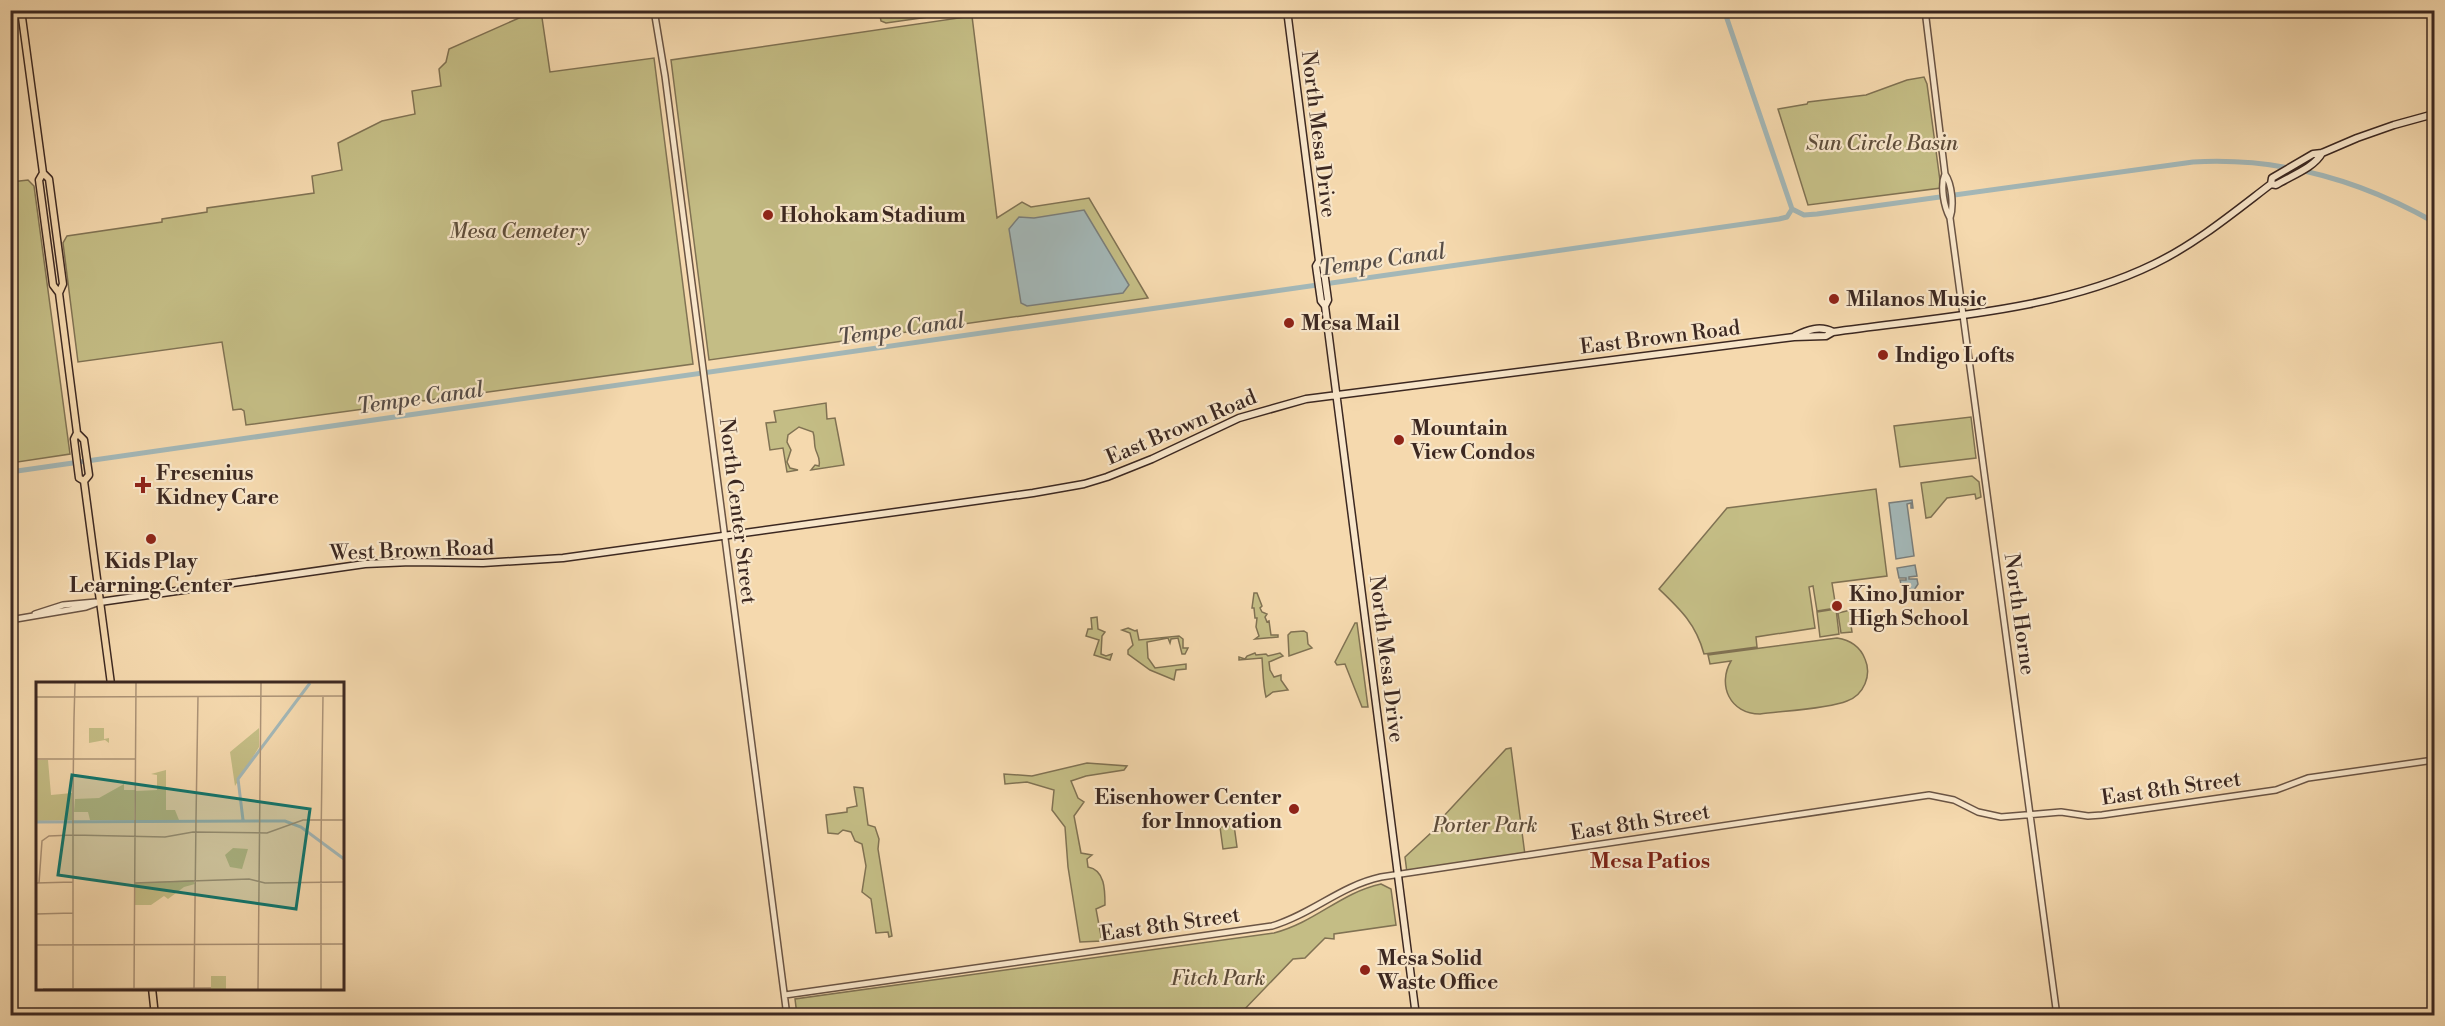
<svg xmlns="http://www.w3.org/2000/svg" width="2445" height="1026" font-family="'Libre Bodoni',serif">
	<rect width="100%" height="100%" fill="#f5d9ae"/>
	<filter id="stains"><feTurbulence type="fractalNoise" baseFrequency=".00333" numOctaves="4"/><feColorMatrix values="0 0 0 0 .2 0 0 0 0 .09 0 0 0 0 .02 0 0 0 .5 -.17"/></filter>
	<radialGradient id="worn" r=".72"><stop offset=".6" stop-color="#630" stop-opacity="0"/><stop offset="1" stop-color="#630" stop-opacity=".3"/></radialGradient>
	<path fill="#c4bd85" stroke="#807253" stroke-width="1.5" d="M537,10l4,1 9,61 104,-14 39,306 -447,61 -2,-14 -3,-2 -8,1 -11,-68 -144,20 -15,-119 4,-7 95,-14v-3l45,-7v-4l107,-15 -2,-17 30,-6 -4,-27 44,-22 33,-7 -3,-23 29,-5 -2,-17 7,-7 3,-13z
		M971,11l-85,12 -5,-2 -2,-10z
		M972,16l25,202 25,-16 9,5 58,-9 59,100 -439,62 -38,-300z
		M1924,77l3,7 14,104 -133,17 -30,-96 29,-5 1,-2 58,-7 41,-15z
		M28,180l6,6 36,268 -59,9v-281z
		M826,403l1,16 8,-1 9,47 -33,5 4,-5 4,1c2,-9 -3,-12 -4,-19 -1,-6 0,-9 -2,-15l-14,-5 -11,8 -1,7 4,8 -4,12 3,6 8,2 -11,2 -4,-24 -13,2 -4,-27 10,-1 -2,-11z
		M1971,417l5,41 -76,9 -6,-41z
		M1972,476l7,6 2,15 -5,2 -1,-5 -28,4 -16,19 -5,1 -5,-35z
		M1876,489l11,87 -55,7 4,25 -19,3 -4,-25 -4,1 6,41 -59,9 1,10 -53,7c-8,-30 -24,-45 -45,-65l68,-81z
		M1254,593h3l5,13 -2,2 2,4 5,2 -2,3 2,5 2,-1 2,14h7v2l-23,2 4,-3 -3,-9 1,-9h-2l-1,-10h-2z
		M1836,609l3,25 -19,3 -3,-25z
		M1855,609l1,8 -6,1 2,14 -11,1 -3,-20z
		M1097,617l1,12 7,3 -3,4 -1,18 5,2 6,-2 -2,6 -16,-5 5,-15 -13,-4 2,-7h4l-1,-11z
		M1355,623h2l11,84h-6l-17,-43 -8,1 -2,-3z
		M1128,628l7,3 2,-1 2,10 40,-4 4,3v9h5l-3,6h-3l-4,-16 -7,1 -1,4 -2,-5 -21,4 1,16 7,10 31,-4v5l-10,1 -2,10 -24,-10 -22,-16v-4l5,-5 -3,-12 -8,-3z
		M1304,631l3,2 1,11 4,4 -23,8 -1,-21 3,-3z
		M1837,638c13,2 23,8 28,21 7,16 -1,36 -18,42 -19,8 -65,10 -87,13 -30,0 -43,-29 -29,-53l-21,3 -2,-9z
		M1255,653l1,2 10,-1 2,2 12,-3 3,3 -14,6 1,8 4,7 7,-2v5l7,10 -15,2 -7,5c-3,-11 -3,-26 -4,-39l-23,2v-3l6,2 2,-3z
		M1511,748l14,107 -118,18 -2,-16 27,-25 10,-1 -1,-12 65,-70z
		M1087,763l40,3 -3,4 -38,6 -15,5 7,17 6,4 -10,14 7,37 11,2 -5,4 1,8c17,3 17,23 17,38l-9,4 6,32 -22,1 -12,-75 -3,-40 -13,-17 2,-20 -27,-8 -22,2 -1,-10 28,2z
		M854,787l9,1 5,37 7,2 4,12 -1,10 14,87 -3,1 -1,-5 -12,1 -5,-34 -9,-7 4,-26 -4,-22 -7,-3 -4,-9 -8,-2 -5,4 -10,-1 -2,-18 21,-3v-4l10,-2z
		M1234,825l3,22 -14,2 -3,-22z
		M1381,884l10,5 5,36 -62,9v5l-9,-1 -20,20 -12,1 -54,56h-442l-2,-16 479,-66c42,-11 66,-40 107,-49z"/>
	<path fill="#a3b7b7" stroke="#7a7e7b" stroke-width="1.5" d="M1084,210l45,75 -6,8 -96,13 -6,-3 -12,-74 10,-12 15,1z
		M1912,500l1,8h-2v-5l-4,1 7,52 -18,3 -7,-56z
		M1915,565l2,11 -8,1v2h8l1,5 -4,6 -3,1 -4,-7h-6l-1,-4h6v-2h-7l-2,-10z"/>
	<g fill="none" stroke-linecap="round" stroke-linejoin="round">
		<path stroke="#a3b7b7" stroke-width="5" d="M1724,10l68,199
			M1792,209l12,6 13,-1 376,-52c85,-5 167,18 241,60
			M10,472l1769,-253 8,-2 5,-8"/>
		<g stroke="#6a5444" stroke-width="8">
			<path id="tertiary" d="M654,10l11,66 122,940
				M1925,10l20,164c-5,12 -1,33 5,44l107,798
				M1945,174c7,10 9,32 5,44
				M35,614l28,-9 33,-3
				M10,620l76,-13 14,-5
				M785,995l487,-69c40,-12 68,-40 109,-49l548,-82 25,5 24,12 23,5 60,-5 27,4 14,-1 174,-25 32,-12 126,-18"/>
		</g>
		<g stroke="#3c2821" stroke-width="9">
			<path id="secondary" d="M1287,10l32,251 4,3 5,36 -3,6
				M2271,184l5,1c14,-9 38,-17 46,-32
				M1319,261l-3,5 5,35 4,5 91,710
				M1795,336c12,-6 25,-11 38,-4
				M100,602l265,-38 46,-2 72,1 80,-5 470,-65 51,-9 23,-7 45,-18 87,-41 67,-19 488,-62 32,-1 7,-4c105,-15 225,-21 321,-68 43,-21 79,-51 117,-80l1,-6 41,-24 9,-1 35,-15 37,-13 40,-11"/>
		</g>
		<g stroke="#3c2821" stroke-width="9">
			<path id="primary" d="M21,10l22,163 -4,7 14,105 6,8 18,140 -3,6 5,39 5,3 27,203
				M43,173l6,6 14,105 -4,9
				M77,433l7,7 5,35 -5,6
				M152,988l3,28"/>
		</g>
		<use href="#tertiary" stroke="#f8e6ca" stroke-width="5"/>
		<use href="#secondary" stroke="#f8e6ca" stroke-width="6"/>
		<use href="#primary" stroke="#f5d9ae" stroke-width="6"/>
	</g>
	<g fill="#8f2418" stroke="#f8e6ca" stroke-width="2">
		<circle cx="768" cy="215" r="6"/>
		<circle cx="1834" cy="299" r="6"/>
		<circle cx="1289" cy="323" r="6"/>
		<circle cx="1883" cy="355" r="6"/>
		<circle cx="1399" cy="440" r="6"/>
		<path d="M140 476h6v6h6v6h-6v6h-6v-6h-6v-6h6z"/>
		<circle cx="151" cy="539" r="6"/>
		<circle cx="1837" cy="606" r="6"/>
		<circle cx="1294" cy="809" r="6"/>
		<circle cx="1365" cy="970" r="6"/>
	</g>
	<g text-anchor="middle" stroke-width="4.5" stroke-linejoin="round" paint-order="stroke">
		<g font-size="21" fill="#3c2821" stroke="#f8e6ca">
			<text transform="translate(1319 134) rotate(83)" y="7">North Mesa Drive</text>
			<text transform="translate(1660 337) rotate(-7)" y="7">East Brown Road</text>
			<text transform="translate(1181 427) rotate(-23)" y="7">East Brown Road</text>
			<text transform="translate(738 511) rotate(83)" y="7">North Center Street</text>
			<text transform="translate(412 550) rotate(-2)" y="7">West Brown Road</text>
			<text transform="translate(2020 614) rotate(82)" y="7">North Horne</text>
			<text transform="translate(1387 659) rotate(83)" y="7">North Mesa Drive</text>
			<text transform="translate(2171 788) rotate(-8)" y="7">East 8th Street</text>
			<text transform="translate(1640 822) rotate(-9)" y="7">East 8th Street</text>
			<text transform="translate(1170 924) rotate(-8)" y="7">East 8th Street</text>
		</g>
		<g font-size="21" font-style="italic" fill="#5e4d3a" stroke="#f8e6ca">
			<text x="1882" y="150">Sun Circle Basin</text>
			<text x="519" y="238">Mesa Cemetery</text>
			<text x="1485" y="832">Porter Park</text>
			<text x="1218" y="985">Fitch Park</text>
		</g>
		<g font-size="21" font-weight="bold" fill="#3c2821" stroke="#f8e6ca" text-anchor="start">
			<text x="780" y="222">Hohokam Stadium</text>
			<text x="1846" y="306">Milanos Music</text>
			<text x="1301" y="330">Mesa Mail</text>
			<text x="1895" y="362">Indigo Lofts</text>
			<text x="1411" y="435">Mountain<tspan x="1411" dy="24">View Condos</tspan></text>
			<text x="156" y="480">Fresenius<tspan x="156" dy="24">Kidney Care</tspan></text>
			<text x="151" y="568" text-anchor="middle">Kids Play<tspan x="151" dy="24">Learning Center</tspan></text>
			<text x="1849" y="601">Kino Junior<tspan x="1849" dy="24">High School</tspan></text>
			<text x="1282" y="804" text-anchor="end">Eisenhower Center<tspan x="1282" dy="24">for Innovation</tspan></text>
			<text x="1377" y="965">Mesa Solid<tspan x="1377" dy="24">Waste Office</tspan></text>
		</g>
		<g font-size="22" font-style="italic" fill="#564c46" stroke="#f8e6ca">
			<text transform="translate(1382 259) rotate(-8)" y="8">Tempe Canal</text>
			<text transform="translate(901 328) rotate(-8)" y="8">Tempe Canal</text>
			<text transform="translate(420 397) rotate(-8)" y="8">Tempe Canal</text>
		</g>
		<g font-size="22" font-weight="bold" fill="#7a1f14" stroke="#f8e6ca">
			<text x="1650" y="868">Mesa Patios</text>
		</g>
	</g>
	<g transform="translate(36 682)">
		<rect width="308" height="308" fill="#f5d9ae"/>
		<path d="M53,46h15v11l5,-1v5l-4,-3 -16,3zM223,46v19l-24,39 -5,-34zM0,78h12l3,35 21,-2v27l-36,1zM130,88v40h9l4,10h-43v-29l21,-1v-15l-6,-1zM88,102v6h11l-1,30h-44l-2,-8h-14l1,-13 24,-1zM197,166l15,1 -6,20 -12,-2 -5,-12zM157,198l2,4 -11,3 -16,12 -4,-3 -13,9h-16v-22zM175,294h15v13h-15z" fill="#c4bd85"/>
		<path fill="none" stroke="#a3b7b7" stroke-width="3" d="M207,138l-5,-41 72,-96M0,140l249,-1 16,6 43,32"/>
		<path fill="none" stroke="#ab9276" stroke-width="1.5" d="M0,15h29M28,15l280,-1M38,36l1,-35M0,77h99M37,112l1,-76M160,137l2,-123M37,153l92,2 28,-5 74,1 36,-13h41M285,159l2,-145M0,201l37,-1M3,201l3,-42 7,-5 24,-1M98,201l115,-4 16,4 79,-1M0,232l37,-1M0,263l308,-1M7,307l168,-1M37,307v-196M98,307l2,-306M158,307l2,-170M222,307l3,-306M285,307v-150"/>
		<path fill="#0f766e" fill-opacity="0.15" stroke="#0f766e" stroke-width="3" d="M36,93l238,34 -14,100 -238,-34z"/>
		<rect width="308" height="308" fill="none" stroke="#3c2821" stroke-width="3"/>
	</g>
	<rect width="2445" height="1026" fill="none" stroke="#f5d9ae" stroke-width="36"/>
	<rect x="12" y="12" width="2421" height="1002" fill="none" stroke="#3c2821" stroke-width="3"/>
	<rect x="18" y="18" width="2409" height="990" fill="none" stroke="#3c2821" stroke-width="1.5"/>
	<rect width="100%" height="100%" filter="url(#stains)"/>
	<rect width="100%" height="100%" fill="url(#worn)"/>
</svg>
